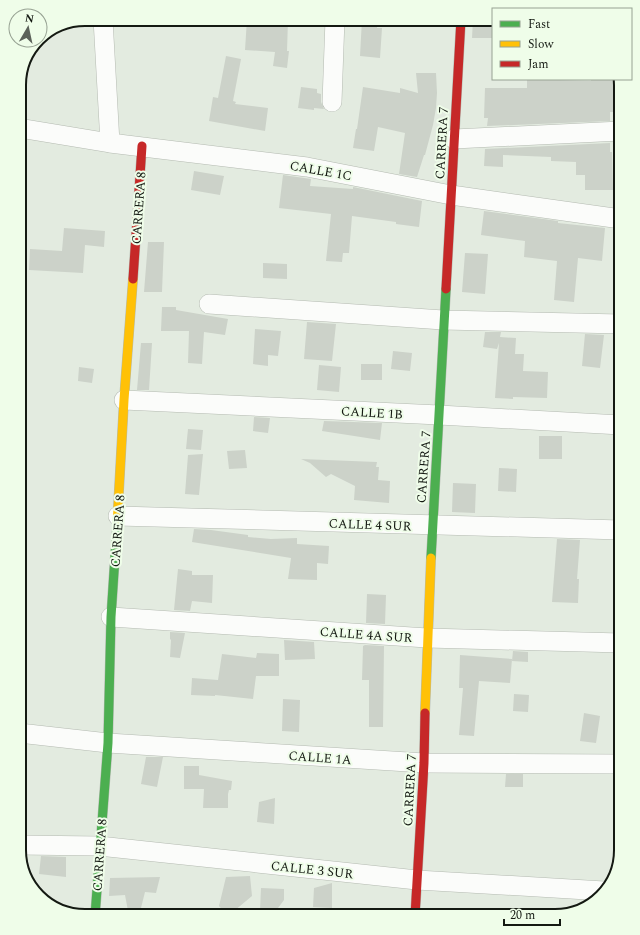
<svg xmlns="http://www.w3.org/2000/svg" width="640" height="935" font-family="Spectral,serif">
	<rect width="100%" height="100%" fill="#e3ebe0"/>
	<path fill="#ccd2c9" d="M247,19l41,1 -1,31h2l-2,17 -14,-2 2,-14 -30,-2z
		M362,19h16l-1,9h5l-2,30 -20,-2z
		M473,19h20v19h-21z
		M226,56l15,3 -8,42 3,1 -1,2 33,4 -3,23 -56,-10 4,-24 5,1z
		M416,73h20l1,20 -1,15 -3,17 -8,30h-1l-7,22 -18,-3 6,-41 -27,-6 -4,24 -21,-3 3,-19h1l6,-42 37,6v-5l18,5z
		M527,79l64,2v-2h27l-1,16h4v17h-11v9l-123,5 1,-8h-4l1,-30h42z
		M301,87l16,2v4l4,1v8l3,7 -10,-1v2l-16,-2z
		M610,143v9h2l1,38h-28v-15h-9v-13l-25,-1v-4l-48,-2v12l-19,-1 1,-17z
		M194,171l30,5 -4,19 -29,-5z
		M283,175l28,4 -1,7 43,3v-2l69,14 -3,26 -23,-3v-2l-44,-6 -3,37h-6l-1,9 -16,-1 5,-47 -52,-6z
		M484,211l74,10v2l47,5 -3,33 -24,-3 -4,44 -20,-2 3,-39 -33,-4 1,-16 -44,-6z
		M64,228l41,3 -1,16 -19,-2 -2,28 -54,-3 1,-21 32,2z
		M148,242h16l-2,50h-18z
		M465,253l23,1 -3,40 -23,-2z
		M263,263l24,1v15l-24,-1z
		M162,307h14v3l52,9 -3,16 -21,-3 -2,32 -14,-1 1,-32h-28z
		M307,322l29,2 -4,37 -28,-2z
		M255,329l26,2 -3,25 -10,-1v11l-15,-2z
		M485,332h16l-1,5 16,1 -1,16h9l-1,17 25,1 -1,26 -34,-1v2l-18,-1 4,-55 -2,6 -14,-2z
		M585,334l19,1 -4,33 -18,-2z
		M141,343h11l-3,47h-12z
		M393,351l19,2 -2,18 -19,-2z
		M361,364h21v16h-21z
		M319,365l22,2 -2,25 -22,-2z
		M79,367l15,2 -2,14 -14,-2z
		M254,417l16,1 -2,15 -15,-2z
		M324,421l58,2 -2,17 -58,-9z
		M188,429l15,1 -2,20 -15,-1z
		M539,436h23v23h-23z
		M245,450l2,18 -18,1 -2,-18z
		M203,454l-4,41 -14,-1 3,-39z
		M301,459l76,3 -1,5h3l-1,13 12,1 -1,22 -35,-3 1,-14 -24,-12 -5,3 -16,-14z
		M499,468l18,1 -1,23 -18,-1z
		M453,483l23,1 -1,29 -23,-1z
		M194,529l17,1 37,5v2l23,2 26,-1v6l32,2 -1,18 -11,-1v17l-29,-1 3,-21 -99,-16z
		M557,539l23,1 -3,39h2l-1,24 -26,-1z
		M178,569l14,2v4h21l-1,28 -20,-2 -2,10 -16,-1z
		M367,594l19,1 -1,29 -19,-1z
		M170,632l15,1 -5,25 -10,-1 1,-17 -1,-1z
		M284,640l30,2 1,17 -30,1z
		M365,645l19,1 -1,81h-14v-47h-7l1,-34z
		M513,651l15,1v10l-16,-1z
		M257,653l22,1v22h-23l-3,23 -38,-4v1l-24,-1 1,-17 26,2 4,-26 34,4z
		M460,655l52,4 -2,24 -31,-2 -5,55 -15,-1 4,-47h-4z
		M514,694l15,1 -1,17 -15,-1z
		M283,699l17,1 -1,32 -17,-1z
		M584,713l16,3 -4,27 -16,-2z
		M146,757h17l-6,30 -16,-3z
		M184,766h15v9l33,6 -1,9h-2l-1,4v14h-25l1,-19h-20z
		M506,774h17v13h-18z
		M275,798l-1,26 -17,-2 2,-20z
		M41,856l25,1v20l-27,-3z
		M250,876l2,20 -24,20 -9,-10 7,-29z
		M160,877l-4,16 -11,-1 -6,24h-10l-4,-21 -16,1 1,-18z
		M332,883v25l-19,-1 1,-19z
		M261,888l23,1v11l-9,12 -15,-1z"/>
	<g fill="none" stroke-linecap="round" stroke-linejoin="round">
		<g stroke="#b4bab1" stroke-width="20">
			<path id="street" d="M103,19l7,124
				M332,102l3,-83
				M19,128l91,15 197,24 144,28 170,24
				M454,139l167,-8
				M209,304l234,16 178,4
				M124,400l315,15 182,10
				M118,516l503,14
				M111,617l316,21 194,5
				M19,733l89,10 316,20 197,1
				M19,845l80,1 318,34 187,11"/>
		</g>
		<g stroke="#b4bab1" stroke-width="10">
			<path id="fast" d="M431,558l15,-269
				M95,916l13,-173 3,-126 6,-91"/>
		</g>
		<g stroke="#b4bab1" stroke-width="10">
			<path id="slow" d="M117,526l7,-126 9,-121
				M425,713l6,-155"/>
		</g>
		<g stroke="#b4bab1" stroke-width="10">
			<path id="jam" d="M133,279l9,-133
				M446,289l15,-270
				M415,916l9,-153 1,-50"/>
		</g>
		<use href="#street" stroke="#fbfcfa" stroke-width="19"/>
		<use href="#fast" stroke="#4caf50" stroke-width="9"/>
		<use href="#slow" stroke="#ffc107" stroke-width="9"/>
		<use href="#jam" stroke="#c62828" stroke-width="9"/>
	</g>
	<g text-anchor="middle" stroke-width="4" stroke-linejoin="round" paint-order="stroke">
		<g font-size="13" fill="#141912" stroke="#effde9">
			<text transform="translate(441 143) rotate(-87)" y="5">CARRERA 7</text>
			<text transform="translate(321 170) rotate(10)" y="5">CALLE 1C</text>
			<text transform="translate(138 208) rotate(-86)" y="5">CARRERA 8</text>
			<text transform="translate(372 412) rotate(3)" y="5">CALLE 1B</text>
			<text transform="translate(423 467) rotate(-86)" y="5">CARRERA 7</text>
			<text transform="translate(370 524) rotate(2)" y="5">CALLE 4 SUR</text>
			<text transform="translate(117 531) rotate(-86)" y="5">CARRERA 8</text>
			<text transform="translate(366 634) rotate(4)" y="5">CALLE 4A SUR</text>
			<text transform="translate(320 757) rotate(4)" y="5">CALLE 1A</text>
			<text transform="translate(409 790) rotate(-87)" y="5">CARRERA 7</text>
			<text transform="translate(99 855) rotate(-86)" y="5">CARRERA 8</text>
			<text transform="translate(312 869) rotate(6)" y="5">CALLE 3 SUR</text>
		</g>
	</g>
	<path d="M0 0H640V935H0ZM85 26H555A59 59 0 0 1 614 85V850A59 59 0 0 1 555 909H85A59 59 0 0 1 26 850V85A59 59 0 0 1 85 26Z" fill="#effde9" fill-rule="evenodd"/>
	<path fill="none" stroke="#141912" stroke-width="2" d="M85 26H555A59 59 0 0 1 614 85V850A59 59 0 0 1 555 909H85A59 59 0 0 1 26 850V85A59 59 0 0 1 85 26Z"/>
	<rect x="492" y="8" width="140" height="72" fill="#effde9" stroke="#97a293"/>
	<rect x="500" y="21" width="20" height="6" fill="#4caf50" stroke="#97a293"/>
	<text x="528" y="28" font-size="12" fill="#141912">Fast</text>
	<rect x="500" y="41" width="20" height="6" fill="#ffc107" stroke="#97a293"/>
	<text x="528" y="48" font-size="12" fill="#141912">Slow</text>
	<rect x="500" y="61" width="20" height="6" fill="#c62828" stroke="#97a293"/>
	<text x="528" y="68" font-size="12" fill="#141912">Jam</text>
	<g transform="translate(28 28) rotate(9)"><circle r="19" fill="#effde9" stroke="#97a293"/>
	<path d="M0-3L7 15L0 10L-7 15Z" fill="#5c625a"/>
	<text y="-6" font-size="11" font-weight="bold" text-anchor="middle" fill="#141912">N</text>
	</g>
	<path d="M504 919v6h56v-6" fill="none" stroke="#141912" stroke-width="2"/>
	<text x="510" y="919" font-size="12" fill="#141912" stroke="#effde9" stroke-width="3" paint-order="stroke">20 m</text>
</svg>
